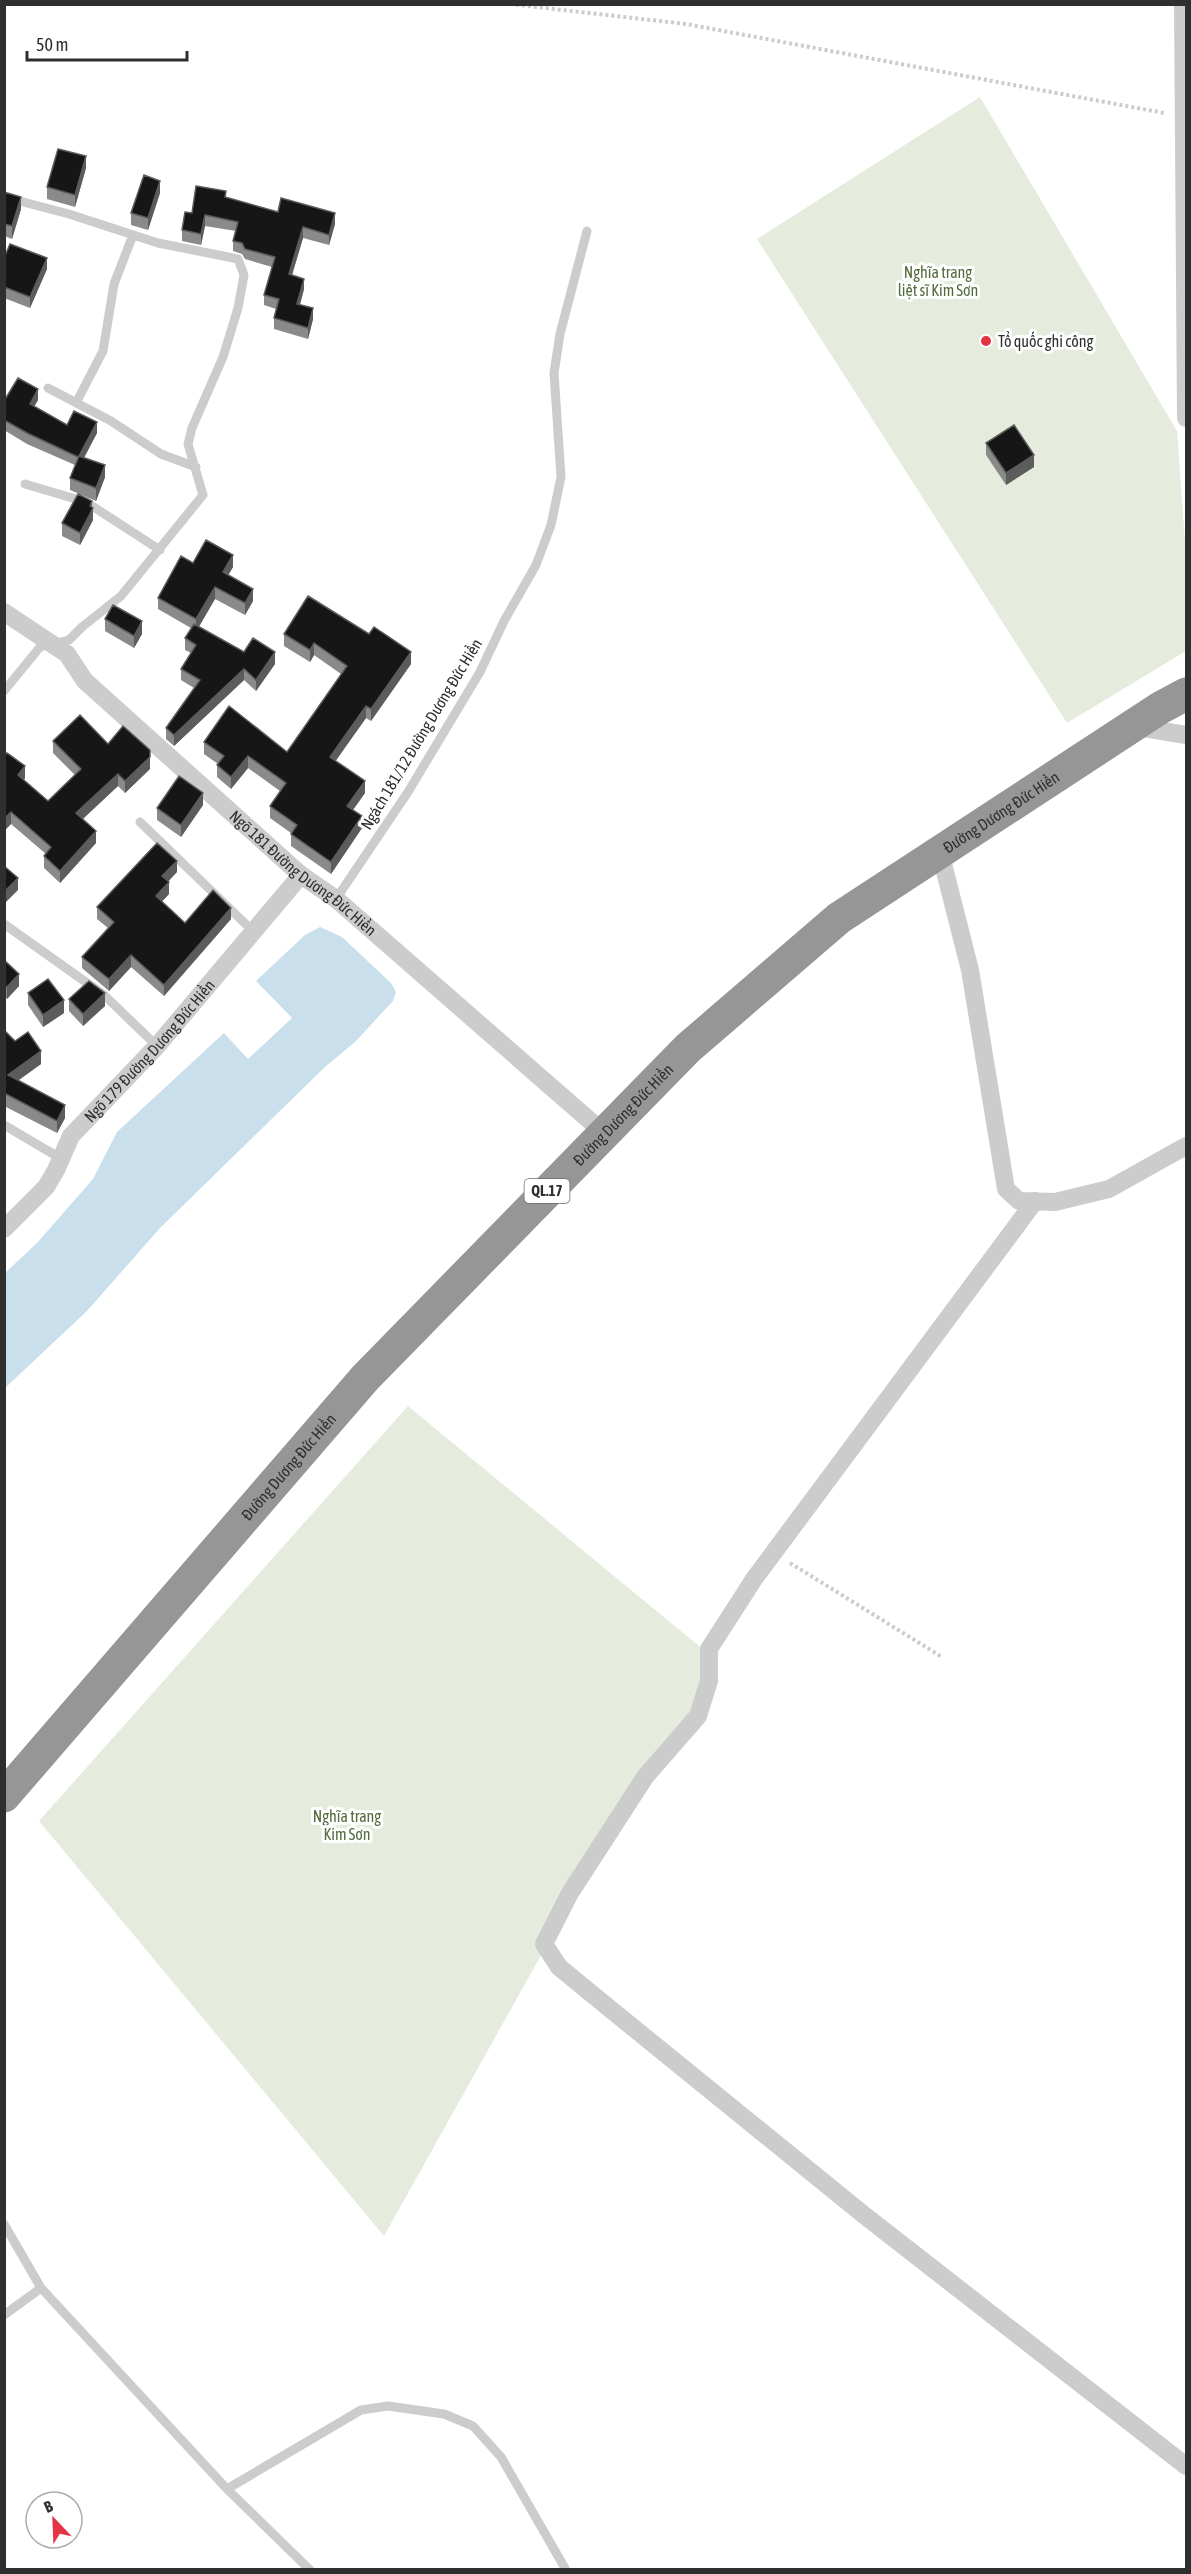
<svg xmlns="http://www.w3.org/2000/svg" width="1191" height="2574" font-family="'Asap Condensed',sans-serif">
	<rect width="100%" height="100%" fill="#fff"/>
	<path fill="#e5ecdd" d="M980,97l197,334 9,123v97l-119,72 -310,-484z
		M408,1406l297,245 -7,65 -60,66 -254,454 -345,-415z"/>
	<path fill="#c9dfec" d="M320,927l22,10 49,46 5,9 -3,9 -38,41 -30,25 -165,161 -73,83 -82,77v-115l32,-30 56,-64 24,-47 107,-99 24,26 44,-41 -36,-37 49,-46z"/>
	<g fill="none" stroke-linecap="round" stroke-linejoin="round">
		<path stroke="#ccc" stroke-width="4" stroke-dasharray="3 3" stroke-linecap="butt" d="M510,4l176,20 478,89
			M790,1563l152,94"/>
		<path stroke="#ccc" stroke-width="9" d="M4,197l65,17 89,29 80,16 6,16 -6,33 -15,49 -31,71 -4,16 15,51 -82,101 -39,31 -13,13 -29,7 -36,44
			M48,388l63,33 50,33 35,13
			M76,403l27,-52 11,-67 19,-49
			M25,484l61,18 74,48
			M140,822l114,110
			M336,899l72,-107 72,-120 24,-51 32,-56 15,-40 10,-48 -7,-104 6,-39 27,-103
			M4,924l100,71 53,51
			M4,1125l56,33
			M4,2224l37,64 186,201 83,81
			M4,2315l37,-27
			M227,2489l134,-79 27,-4 56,8 29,12 28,31 65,113"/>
		<g stroke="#ccc" stroke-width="18">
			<path d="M1183,4l3,414"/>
			<path id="s1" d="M4,612l63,42 18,27 216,194 35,24 268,234"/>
			<path d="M1132,726l54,9"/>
			<path d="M940,852l30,118 36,219 13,12 36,1 54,-13 77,-43"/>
			<path d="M1035,1201l-281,378 -45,70v32l-11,35 -53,61 -75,116 -26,51 15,23 50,41 255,207 322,251"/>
			<path id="s2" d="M4,1229l42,-42 10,-17 15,-34 86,-90 144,-171"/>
		</g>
		<path stroke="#969696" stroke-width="33" id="s3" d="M4,1796l361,-418 323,-330 151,-130 321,-210 26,-14"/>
	</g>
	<path fill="#8a8a8a" d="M86,168l-11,39 -28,-8v-12z
		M4,192l17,17 -9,30 -8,-3z
		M160,193l-12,37 -17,-5v-12z
		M226,197l52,15 57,12 -6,21 -26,-7 -11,37 12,14 -4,16 13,14 -5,20 -34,-10v-11l2,-9 -12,-4v-10l8,-28 -27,-8 -3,-5 -9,-3v-10l3,-10 -31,-5 -4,19 -19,-4v-11l10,-17z
		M4,258l43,11 -17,39 -26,-10z
		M38,400l-4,6 33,19 30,8 -13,25 21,19 -9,24 -26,-11v-12l5,-13 -48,-21 -23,-14v-29z
		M986,443l48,24 -28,18 -20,-30z
		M92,507l1,13 -13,25 -18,-9v-13z
		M193,563l40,4 -5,8 25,26 -8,14 -30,-16 -16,28 45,25 31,12 -19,27 -12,-11 -70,66 -8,-7v-11l28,-40 -13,-8v-11l10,-16 -6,-3v-12l6,-10 -33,-19v-11z
		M105,619l37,15 -8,14 -29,-17z
		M284,634l127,30 -40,57 -5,-3 -31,43 30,32 -12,17 9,18 -31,46 -40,-28v-13l-21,-15v-12l10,-15 -32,-23 -17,21 -14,-12v-12l1,-1 -14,-10v-12l83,10 54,-78 -27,-19 -4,7 -26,-16z
		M53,741l55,3 42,25 -25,24 -7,-7 -35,33 13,24 -36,40 -16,-15v-12l2,-2 -35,-30 -7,7v-75l21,22 -1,2 24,21 27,-26 -22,-22z
		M203,805l-22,32 -24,-17v-12z
		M177,872l-9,9 1,13 -7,7 23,22 46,-4 -67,77 -33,-29 -22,24 -27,-23v-11l26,-29 -11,-9v-12z
		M4,960l15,26 -12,13 -3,-3z
		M28,993l36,20 -21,14 -15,-22z
		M69,999l36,7 -22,20 -14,-15z
		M4,1030l11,11 26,23 -23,16 47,38 -8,15 -53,-27z"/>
	<path fill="#5c5c5c" d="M86,156v12l-11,39v-12z
		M160,181v12l-12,37v-12z
		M21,197v12l-9,30v-13z
		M335,213v11l-6,21v-10z
		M205,215v11l-4,19v-11z
		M303,227v11l-14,47v-11z
		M47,258v11l-17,39v-11z
		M304,279v10l-7,26v-11z
		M313,308v11l-5,20v-11z
		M38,389v11l-8,14v-10z
		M97,422v11l-18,34v-10z
		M1034,455v12l-28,18v-12z
		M105,465v12l-9,24v-13z
		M92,501v10l1,-3v12l-13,25v-12z
		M233,555v12l-10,17v-12z
		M215,587v12l-19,32v-12z
		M253,589v12l-8,14v-12z
		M142,621v13l-8,14v-12z
		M314,643v12l-4,7v-12z
		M275,652v12l-19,27v-11z
		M411,652v12l-40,57v-12z
		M244,669v11l-70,66v-11z
		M366,706v12l-36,51v-12z
		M248,756v12l-17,21v-12z
		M150,757v12l-25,24v-12z
		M25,766v12l-7,9v-12z
		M118,774v12l-42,39v-12z
		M365,781v12l-18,25v-12z
		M203,793v12l-22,32v-12z
		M11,812v12l-7,7v-12z
		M362,816v12l-31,46v-12z
		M96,831v12l-36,40v-12z
		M177,861v11l-15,16v-12z
		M18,878v12l-14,14v-12z
		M169,882v12l-13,14v-12z
		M231,908v11l-67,77v-11z
		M131,955v12l-22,24v-12z
		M19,974v12l-12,13v-12z
		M105,993v13l-22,20v-12z
		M64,1000v13l-21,14v-12z
		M41,1051v13l-33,24v-13z
		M65,1105v13l-8,15v-12z"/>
	<path fill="#161616" stroke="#5c5c5c" stroke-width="1.5" d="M58,149l28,7 -11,39 -28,-8z
		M144,175l16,6 -12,37 -17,-5z
		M196,186l30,5 -1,6 53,15 3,-14 54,15 -6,22 -26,-8 -14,47 15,5 -7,25 16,4 -5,20 -34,-10 5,-19 -15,-4 11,-38 -30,-8 -3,-6 -9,-2 5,-19 -33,-7 -4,19 -19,-4 3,-18 7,1z
		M4,192l17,5 -9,29 -8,-2z
		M10,244l37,14 -17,39 -26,-10v-29z
		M18,378l20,11 -8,15 37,21 7,-14 23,11 -18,34 -1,1 -51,-24 -23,-13v-19z
		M1014,425l20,30 -28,18 -20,-30z
		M79,456l26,9 -9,23 -26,-10z
		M78,494l14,7 -2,5 3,2 -13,25 -18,-10z
		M206,540l27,15 -10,17 30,17 -8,14 -30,-16 -19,32 -38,-21 23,-42 12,7z
		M308,596l61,38 5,-7 37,25 -40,57 -5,-3 -36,51 35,24 -18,25 15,10 -31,46 -40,-28 6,-9 -27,-19 16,-23 -38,-27 -17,21 -14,-12 7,-9 -20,-14 25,-36 58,46 60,-86 -33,-23 -4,7 -26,-16z
		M113,605l29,16 -8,15 -29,-17z
		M194,624l50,28 9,-14 22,14 -19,28 -12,-11 -70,66 -8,-7 34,-48 -19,-11 15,-24 -11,-7z
		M80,715l28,29 15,-18 27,24v7l-25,24 -7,-7 -42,39 20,18 -36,40 -16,-15 7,-9 -40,-35 -7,7v-63l3,-3 18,13 -7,9 30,26 33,-32 -28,-28z
		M179,776l24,17 -22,32 -24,-17z
		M157,843l20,18 -15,15 7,6 -13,14 29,27 28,-33 18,18 -67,77 -33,-30 -22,24 -27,-22 32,-35 -17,-15z
		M4,866l14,12 -14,14z
		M4,960l15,14 -12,13 -3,-3z
		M48,979l16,21 -21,15 -15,-22z
		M89,981l16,12 -22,21 -14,-15z
		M4,1030l11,11 13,-9 13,19 -33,24 57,30 -8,16 -53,-28z"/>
	<circle fill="#e53245" stroke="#fff" stroke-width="2" cx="986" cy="341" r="6"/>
	<g text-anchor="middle" stroke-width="6" stroke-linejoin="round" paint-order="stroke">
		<rect fill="#fff" stroke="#6d6d6d" stroke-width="1.5" x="524.5" y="1179" width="45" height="24" rx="4.5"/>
		<g font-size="15" font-weight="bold" fill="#2f2f2f">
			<text x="547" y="1196">QL.17</text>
		</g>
		<g font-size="16" fill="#536b3c" stroke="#fff">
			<text x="938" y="278">Nghĩa trang<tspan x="938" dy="18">liệt sĩ Kim Sơn</tspan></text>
			<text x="347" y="1822">Nghĩa trang<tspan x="347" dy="18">Kim Sơn</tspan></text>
		</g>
		<g font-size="16" fill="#2f2f2f" stroke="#fff" text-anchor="start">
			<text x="998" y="347">Tổ quốc ghi công</text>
		</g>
		<g font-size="16" fill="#2f2f2f" stroke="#fff">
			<text transform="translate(421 734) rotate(-59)" y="6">Ngách 181/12 Đường Dương Đức Hiền</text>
			<text dy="6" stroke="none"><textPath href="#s3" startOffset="1407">Đường Dương Đức Hiền</textPath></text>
			<text dy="6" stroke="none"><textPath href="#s1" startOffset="399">Ngõ 181 Đường Dương Đức Hiền</textPath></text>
			<text dy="6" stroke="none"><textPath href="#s2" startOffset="232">Ngõ 179 Đường Dương Đức Hiền</textPath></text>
			<text dy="6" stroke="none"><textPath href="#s3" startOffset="921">Đường Dương Đức Hiền</textPath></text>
			<text dy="6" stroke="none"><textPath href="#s3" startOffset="435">Đường Dương Đức Hiền</textPath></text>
		</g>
	</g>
	<rect width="1191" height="2574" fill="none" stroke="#2f2f2f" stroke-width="12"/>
	<g transform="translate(54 2520) rotate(337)"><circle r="28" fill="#ffffff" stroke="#acacac" stroke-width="1.5"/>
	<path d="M0-4.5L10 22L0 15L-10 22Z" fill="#e53245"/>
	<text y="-9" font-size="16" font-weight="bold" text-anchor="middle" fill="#2f2f2f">B</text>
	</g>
	<path d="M27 51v9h160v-9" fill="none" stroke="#2f2f2f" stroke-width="3"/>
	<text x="36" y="51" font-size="18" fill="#2f2f2f" stroke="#ffffff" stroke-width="4.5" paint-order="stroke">50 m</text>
</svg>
